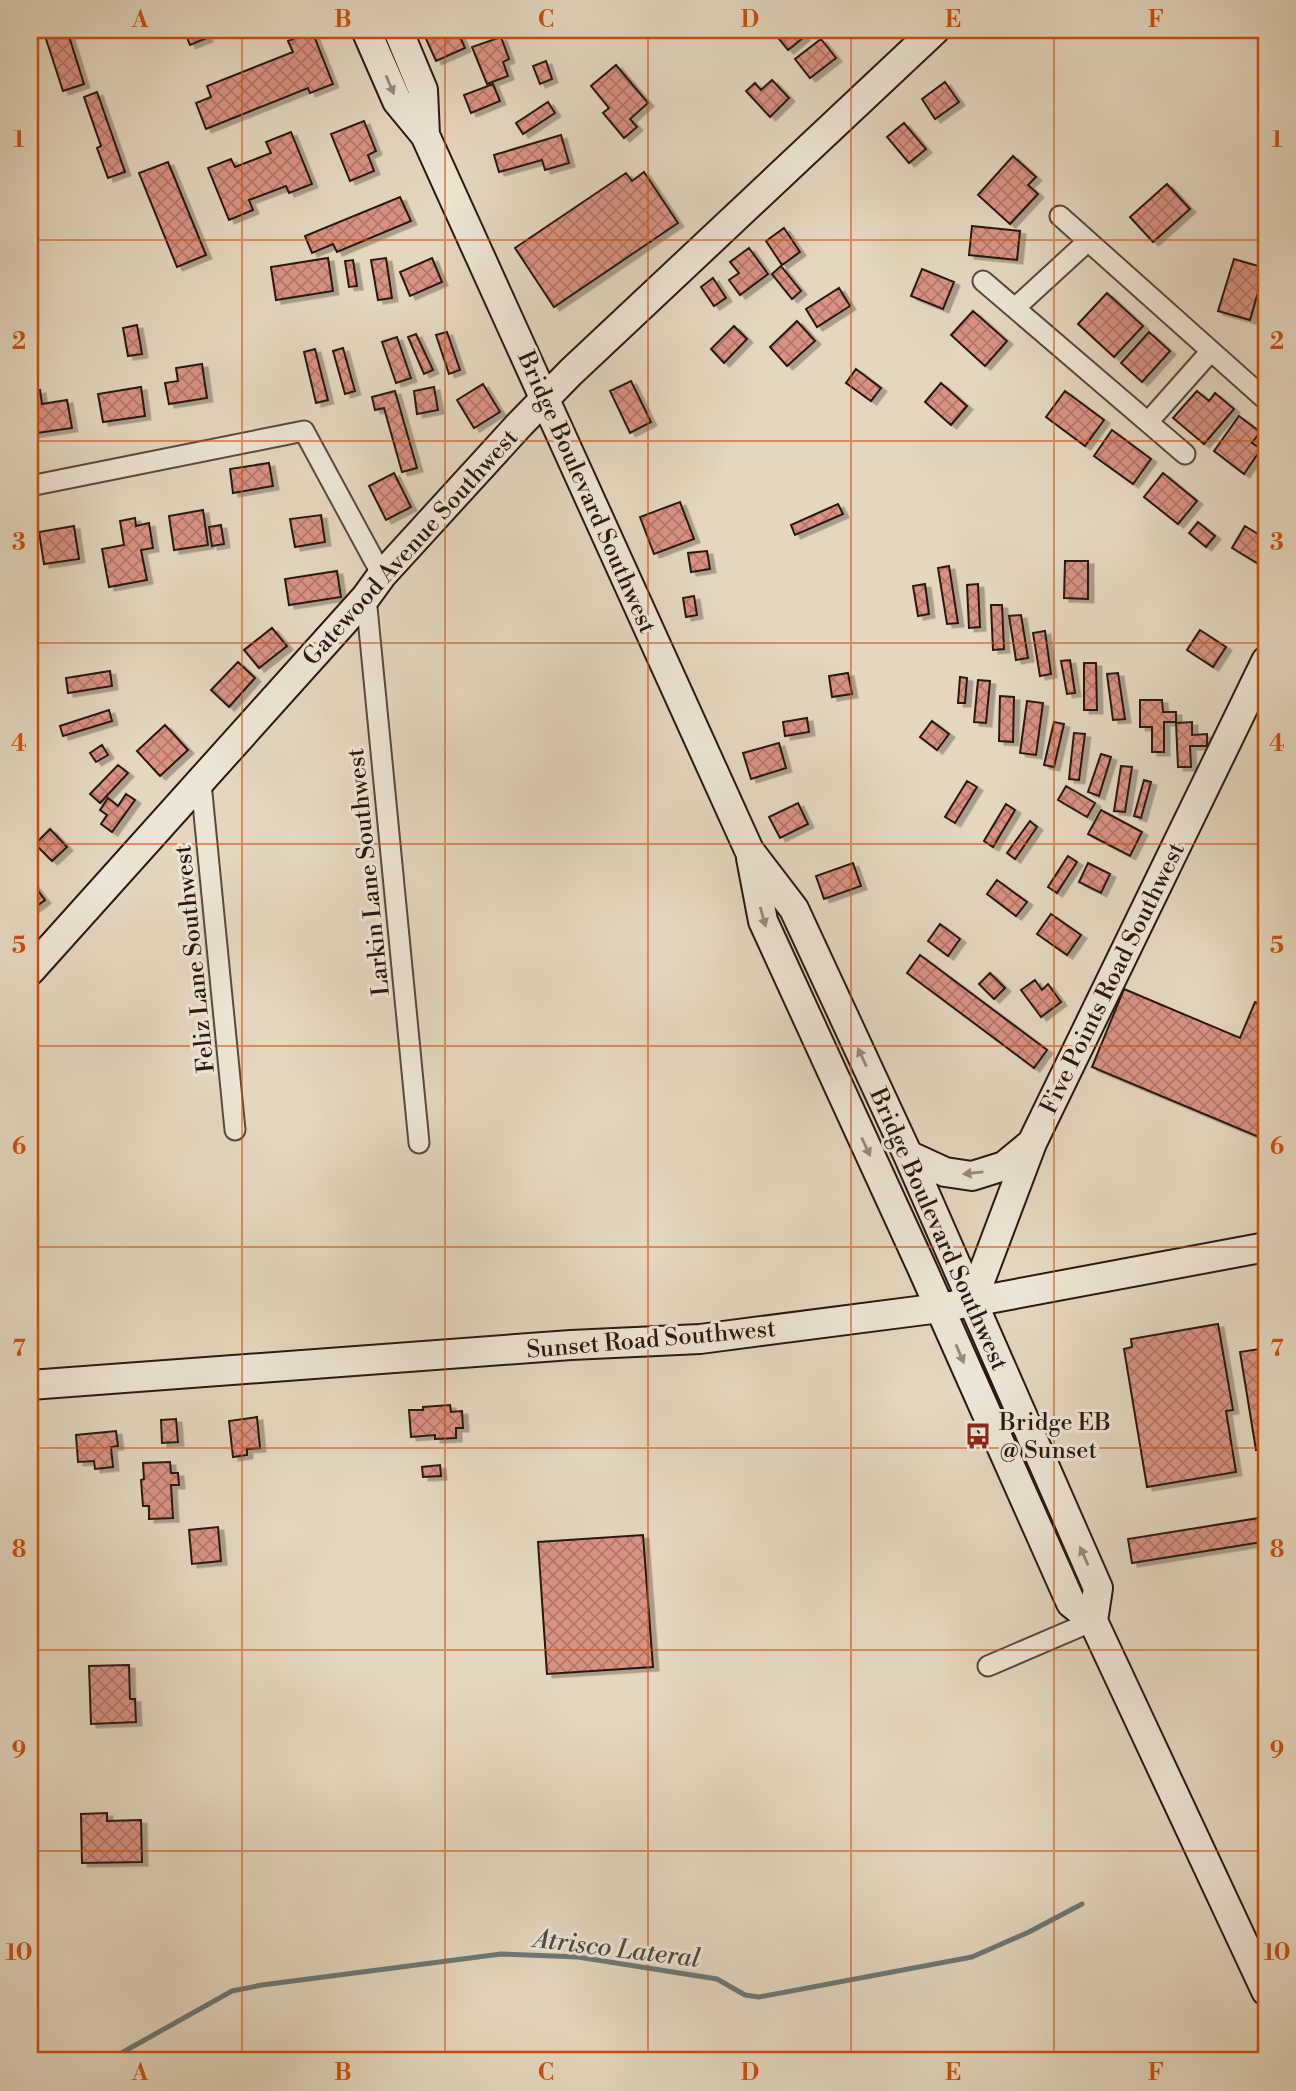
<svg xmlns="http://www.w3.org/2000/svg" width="1296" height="2091" font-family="'Libre Bodoni',serif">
	<defs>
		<pattern id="building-cross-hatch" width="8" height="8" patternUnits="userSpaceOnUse" patternTransform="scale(1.75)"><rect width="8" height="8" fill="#da9282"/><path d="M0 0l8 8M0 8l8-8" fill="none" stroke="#b17669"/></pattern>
		<filter id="shadow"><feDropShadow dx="5.5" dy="3.5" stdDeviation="0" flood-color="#0004"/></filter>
	</defs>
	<rect width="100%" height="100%" fill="#e4d7be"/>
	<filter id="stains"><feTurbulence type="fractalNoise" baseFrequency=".00286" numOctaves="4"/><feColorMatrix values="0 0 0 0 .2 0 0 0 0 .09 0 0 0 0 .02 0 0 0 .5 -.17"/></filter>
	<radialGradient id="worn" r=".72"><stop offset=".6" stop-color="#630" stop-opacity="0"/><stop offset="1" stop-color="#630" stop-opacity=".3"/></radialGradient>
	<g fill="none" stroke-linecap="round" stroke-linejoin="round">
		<path stroke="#6c7875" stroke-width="5" d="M107,2061l125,-70 30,-6 239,-31 77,3 139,22 28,16 14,2 213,-40 57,-25 53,-28"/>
	</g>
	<path fill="url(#building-cross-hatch)" stroke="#2b1810" stroke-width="2" filter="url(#shadow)" d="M64,30h3l17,54 -21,7 -18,-55z
		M184,30h19l4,8 -17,7z
		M428,30h29l8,18 -29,13 -13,-29z
		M790,30h9l5,7 -16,13 -9,-11z
		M312,31l21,53 -23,9 -2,-5 -102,41 -10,-26 15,-6 -4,-11 86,-34 -5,-11z
		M501,37l8,22 -6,3 5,14 -21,8 -15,-37z
		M821,39l15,19 -26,20 -15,-19z
		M546,61l6,18 -12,5 -7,-18z
		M616,65l32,38 -18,16 7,8 -13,11 -21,-25 6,-5 -18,-22z
		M772,80l17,18 -19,19 -24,-26 9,-8 6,7z
		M945,82l14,20 -24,17 -13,-20z
		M493,84l7,17 -29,12 -7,-18z
		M97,92l28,80 -17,6 -11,-30 4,-2 -17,-49z
		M548,102l7,11 -32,21 -7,-11z
		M364,121l12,30 -8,4 6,16 -24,10 -19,-47z
		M904,123l22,26 -17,14 -22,-26z
		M291,132l21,52 -23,9 -3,-7 -37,14 4,10 -24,10 -21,-52 23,-9 4,8 36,-14 -5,-11z
		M561,135l8,28 -24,7 -3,-10 -43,12 -5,-17z
		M1013,156l23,21 -8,8 10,9 -28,30 -32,-29z
		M168,162l38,93 -29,12 -38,-94z
		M644,172l34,51 -124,84 -39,-59 111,-75 6,8z
		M1167,184l23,25 -37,33 -23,-25z
		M400,197l11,24 -74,31 -4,-8 -21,9 -7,-17z
		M972,226l48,5 -3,29 -48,-5z
		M784,228l16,24 -18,13 -16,-24z
		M749,248l19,26 -28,21 -11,-15 10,-7 -9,-11z
		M328,258l5,33 -57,9 -5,-33z
		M386,258l6,40 -14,2 -7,-40z
		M432,258l10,24 -32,14 -10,-24z
		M1234,259l31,9 -15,52 -32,-9z
		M353,260l4,26 -8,1 -4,-26z
		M781,266l20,25 -9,8 -20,-25z
		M922,269l32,13 -11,27 -32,-13z
		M713,278l13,20 -12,8 -13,-19z
		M839,288l11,18 -33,21 -11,-18z
		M1107,293l36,33 -29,31 -36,-33z
		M973,311l34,30 -22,25 -34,-31z
		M797,321l18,20 -28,25 -17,-19z
		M137,325l5,29 -14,2 -5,-28z
		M734,326l13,13 -23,24 -13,-14z
		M447,332l13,38 -11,4 -13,-39z
		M1149,332l21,19 -28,31 -21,-19z
		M416,334l17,36 -9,4 -16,-37z
		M397,337l14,41 -15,5 -14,-41z
		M343,348l12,43 -10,3 -12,-43z
		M315,349l13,51 -12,3 -12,-51z
		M202,364l5,34 -38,6 -4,-21 13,-2 -2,-13z
		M856,369l25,19 -10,13 -25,-18z
		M631,381l20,41 -21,11 -20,-42z
		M941,383l26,23 -16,19 -26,-23z
		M483,384l17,28 -26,16 -17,-28z
		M141,387l4,29 -42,6 -5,-28z
		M434,387l4,23 -21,4 -3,-23z
		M40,390l2,14 25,-4 5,28 -42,6v-42z
		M395,391l22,77 -15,4 -18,-64 -9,2 -3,-13z
		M1065,391l39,29 -19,26 -39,-29z
		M1197,391l12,10 6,-8 19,16 -30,35 -31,-26z
		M1239,416l21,16 -8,11 9,6 -17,25 -30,-23z
		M1112,430l39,29 -18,25 -39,-28z
		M269,463l4,23 -40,7 -3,-24z
		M394,473l17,34 -25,13 -17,-34z
		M1163,473l34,28 -19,23 -34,-27z
		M680,502l14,37 -40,15 -14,-37z
		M838,504l5,10 -48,21 -4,-10z
		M203,510l5,35 -34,5 -5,-34z
		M321,515l4,27 -30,5 -5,-28z
		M135,518l1,8 13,-3 4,25 -12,2 6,30 -38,7 -7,-38 22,-4 -4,-24z
		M1198,522l17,14 -9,11 -17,-14z
		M221,525l3,19 -12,2 -3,-19z
		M74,526l5,33 -35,5 -5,-32z
		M1245,526l21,13v20l-4,7 -30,-18z
		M707,551l3,18 -19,3 -3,-19z
		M1065,561h23v38l-24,-1z
		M949,566l9,57 -11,1 -9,-56z
		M337,571l4,26 -52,8 -4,-26z
		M925,584l4,30 -11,2 -5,-30z
		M978,584l2,43 -11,1 -2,-43z
		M694,596l3,19 -11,2 -3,-19z
		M991,605h11l2,44 -11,1z
		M1021,615l7,43 -12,2 -7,-44z
		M272,628l15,18 -28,22 -15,-18z
		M1200,630l26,17 -13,20 -26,-17z
		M1045,631l6,43 -11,2 -7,-43z
		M1070,660l5,33 -8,1 -6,-33z
		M238,662l17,16 -26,29 -18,-17z
		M1084,663h12l1,47h-13z
		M110,671l2,15 -44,7 -2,-15z
		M848,673l4,21 -20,3 -3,-21z
		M1118,673l7,46 -12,1 -6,-46z
		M960,677l7,1 -2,25h-7z
		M978,680l12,1 -4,42 -12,-1z
		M1000,696l14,1 -1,45 -14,-1z
		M1140,700h22l1,12h13v10h-12v30h-12v-25h-12z
		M1027,701l16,2 -7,52 -16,-2z
		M109,710l3,11 -49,15 -3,-10z
		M807,718l2,14 -24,4 -2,-14z
		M932,721l17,13 -12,16 -17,-13z
		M1054,722l10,2 -10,43 -10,-2z
		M1192,722v13l15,-1v12h-17l1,21h-13l-2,-44z
		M165,725l23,25 -28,26 -23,-25z
		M1074,733l11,1 -6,46 -10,-1z
		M779,743l7,25 -35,11 -8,-26z
		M102,745l6,10 -12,7 -6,-9z
		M1101,754l10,3 -12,39 -11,-4z
		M118,765l10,8 -28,30 -10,-9z
		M1121,766l11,1 -7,45 -11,-1z
		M1144,780l7,2 -10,36 -7,-2z
		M967,781l10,6 -22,36 -10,-6z
		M1066,786l29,17 -8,14 -29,-17z
		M126,794l9,6 -23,32 -11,-8 6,-9 -7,-5 8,-12 10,8z
		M798,803l10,21 -28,14 -11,-21z
		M1006,804l9,6 -22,37 -9,-6z
		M1101,810l41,22 -12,24 -42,-22z
		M1030,821l7,6 -22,32 -8,-6z
		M50,829l17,18 -15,14 -17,-17z
		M1068,856l9,6 -20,31 -9,-6z
		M853,863l8,23 -37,13 -8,-23z
		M1088,863l22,11 -9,19 -22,-11z
		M30,880l15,20 -15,11z
		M997,880l30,22 -11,14 -29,-22z
		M1051,914l30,21 -14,20 -30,-21z
		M940,924l20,15 -12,17 -20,-15z
		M920,955l127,95 -13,18 -127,-95z
		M990,973l15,15 -11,11 -15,-15z
		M1035,980l7,10 6,-6 13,18 -20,15 -20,-27z
		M1124,989l116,49 15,-36 11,5v133l-174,-73z
		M1218,1324l15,86 -7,1 10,61 -89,15 -23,-138 8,-2 -1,-8z
		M1266,1348v100l-10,2 -16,-98z
		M450,1405l1,7 11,-1 1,17h-7v10l-21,1v-4l-24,2 -2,-27h14v-3z
		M257,1417l3,31 -13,1v6l-14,2 -4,-36z
		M176,1419l2,23 -16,1 -1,-23z
		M116,1431l2,15 -7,1 2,20 -18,2 -1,-8 -16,1 -2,-27z
		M170,1462l1,11h7l1,12h-8l2,33 -24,1v-13h-6l-2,-26 3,-1 -1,-16z
		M440,1465l1,11 -18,1 -1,-10z
		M1259,1518l3,24 -130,21 -4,-24z
		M218,1527l3,34 -29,3 -3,-34z
		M643,1535l10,132 -106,7 -9,-132z
		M1266,1575v49l-7,-48z
		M129,1665l1,34h5l1,23 -45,2 -2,-58z
		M107,1813v8l34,-1 1,42 -60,1 -1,-49z"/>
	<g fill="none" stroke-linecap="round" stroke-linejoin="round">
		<g stroke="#59483c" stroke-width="23">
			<path id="street" d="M1060,216l206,184
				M983,281l202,173
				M1015,308l73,-67
				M1148,422l63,-71
				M30,486l274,-55 78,144
				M366,597l53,546
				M201,783l34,347
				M988,1666l105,-45"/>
		</g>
		<g stroke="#2b1810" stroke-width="32">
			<path id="secondary" d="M366,30l31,71 28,34 324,715 45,59 114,246 190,433 -5,33
				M398,30l25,60 2,45
				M751,858l12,63 159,347 149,335 22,18 173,370
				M30,971l336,-374 16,-22 138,-151 51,-52 364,-342
				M908,1155l37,17 27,4 32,-10 28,-23
				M972,1302l60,-159 234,-482
				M30,1385l541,-40 129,-6 240,-31 326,-61"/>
		</g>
		<use href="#street" stroke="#ede5d5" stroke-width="19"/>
		<use href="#secondary" stroke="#ede5d5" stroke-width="28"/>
	</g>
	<defs><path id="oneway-solid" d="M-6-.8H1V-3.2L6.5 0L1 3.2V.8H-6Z" transform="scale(1.75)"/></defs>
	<g fill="#96897c">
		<use href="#oneway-solid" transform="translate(390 85) rotate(67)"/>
		<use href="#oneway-solid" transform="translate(763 917) rotate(74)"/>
		<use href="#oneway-solid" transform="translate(862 1057) rotate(-115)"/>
		<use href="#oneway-solid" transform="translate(866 1147) rotate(65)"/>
		<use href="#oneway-solid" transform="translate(973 1173) rotate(174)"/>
		<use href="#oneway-solid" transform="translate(960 1354) rotate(67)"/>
		<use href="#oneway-solid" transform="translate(1084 1556) rotate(-114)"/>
	</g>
	<path fill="none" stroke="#cc4f0d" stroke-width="2" stroke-opacity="0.55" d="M242,30v2031M445,30v2031M648,30v2031M851,30v2031M1054,30v2031M30,240h1236M30,441h1236M30,643h1236M30,844h1236M30,1046h1236M30,1247h1236M30,1448h1236M30,1650h1236M30,1851h1236"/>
	<defs>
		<g id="bus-bare" transform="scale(2.1)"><path d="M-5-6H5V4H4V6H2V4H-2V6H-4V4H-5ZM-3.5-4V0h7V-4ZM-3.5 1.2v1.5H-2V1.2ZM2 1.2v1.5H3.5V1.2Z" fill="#8f2418" stroke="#ede5d5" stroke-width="2.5" paint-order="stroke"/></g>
	</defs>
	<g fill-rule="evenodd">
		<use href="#bus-bare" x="978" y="1436"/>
	</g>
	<g text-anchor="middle" stroke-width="6" stroke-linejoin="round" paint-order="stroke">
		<g font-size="24" fill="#2b1810" stroke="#ede5d5">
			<text transform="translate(587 492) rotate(66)" y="8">Bridge Boulevard Southwest</text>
			<text transform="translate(410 547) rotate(-48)" y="8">Gatewood Avenue Southwest</text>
			<text transform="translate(368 872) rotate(-96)" y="8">Larkin Lane Southwest</text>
			<text transform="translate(194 959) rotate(-96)" y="8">Feliz Lane Southwest</text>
			<text transform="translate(1112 978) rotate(-64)" y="8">Five Points Road Southwest</text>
			<text transform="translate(939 1229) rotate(66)" y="8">Bridge Boulevard Southwest</text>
			<text transform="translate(651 1339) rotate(-5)" y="8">Sunset Road Southwest</text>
		</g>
		<g font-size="24" fill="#2b1810" stroke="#ede5d5" text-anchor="start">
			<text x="999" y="1430">Bridge EB<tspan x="999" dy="28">@ Sunset</tspan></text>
		</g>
		<g font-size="26" font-style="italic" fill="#4b4843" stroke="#ede5d5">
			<text transform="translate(617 1948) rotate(7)" y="9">Atrisco Lateral</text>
		</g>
	</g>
	<rect width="1296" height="2091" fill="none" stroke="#e4d7be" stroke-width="77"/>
	<rect x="38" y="38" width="1220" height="2014" fill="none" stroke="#cc4f0d" stroke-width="2.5"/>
	<g font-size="23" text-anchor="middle" font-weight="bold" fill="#cc4f0d">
		<text x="140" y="27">A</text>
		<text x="343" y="27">B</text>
		<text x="546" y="27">C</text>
		<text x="750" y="27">D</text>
		<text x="953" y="27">E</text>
		<text x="1156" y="27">F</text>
		<text x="19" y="147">1</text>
		<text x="1277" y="147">1</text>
		<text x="19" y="349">2</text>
		<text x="1277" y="349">2</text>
		<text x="19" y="550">3</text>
		<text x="1277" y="550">3</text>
		<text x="19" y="751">4</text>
		<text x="1277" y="751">4</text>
		<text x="19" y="953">5</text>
		<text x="1277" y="953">5</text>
		<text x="19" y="1154">6</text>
		<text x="1277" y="1154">6</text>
		<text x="19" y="1356">7</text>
		<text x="1277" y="1356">7</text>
		<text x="19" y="1557">8</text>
		<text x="1277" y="1557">8</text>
		<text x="19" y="1758">9</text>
		<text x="1277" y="1758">9</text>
		<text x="19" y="1960">10</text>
		<text x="1277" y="1960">10</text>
		<text x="140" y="2080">A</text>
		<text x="343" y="2080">B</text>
		<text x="546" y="2080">C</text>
		<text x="750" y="2080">D</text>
		<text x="953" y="2080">E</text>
		<text x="1156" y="2080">F</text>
	</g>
	<rect width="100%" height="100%" filter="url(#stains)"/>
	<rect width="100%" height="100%" fill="url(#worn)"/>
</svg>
